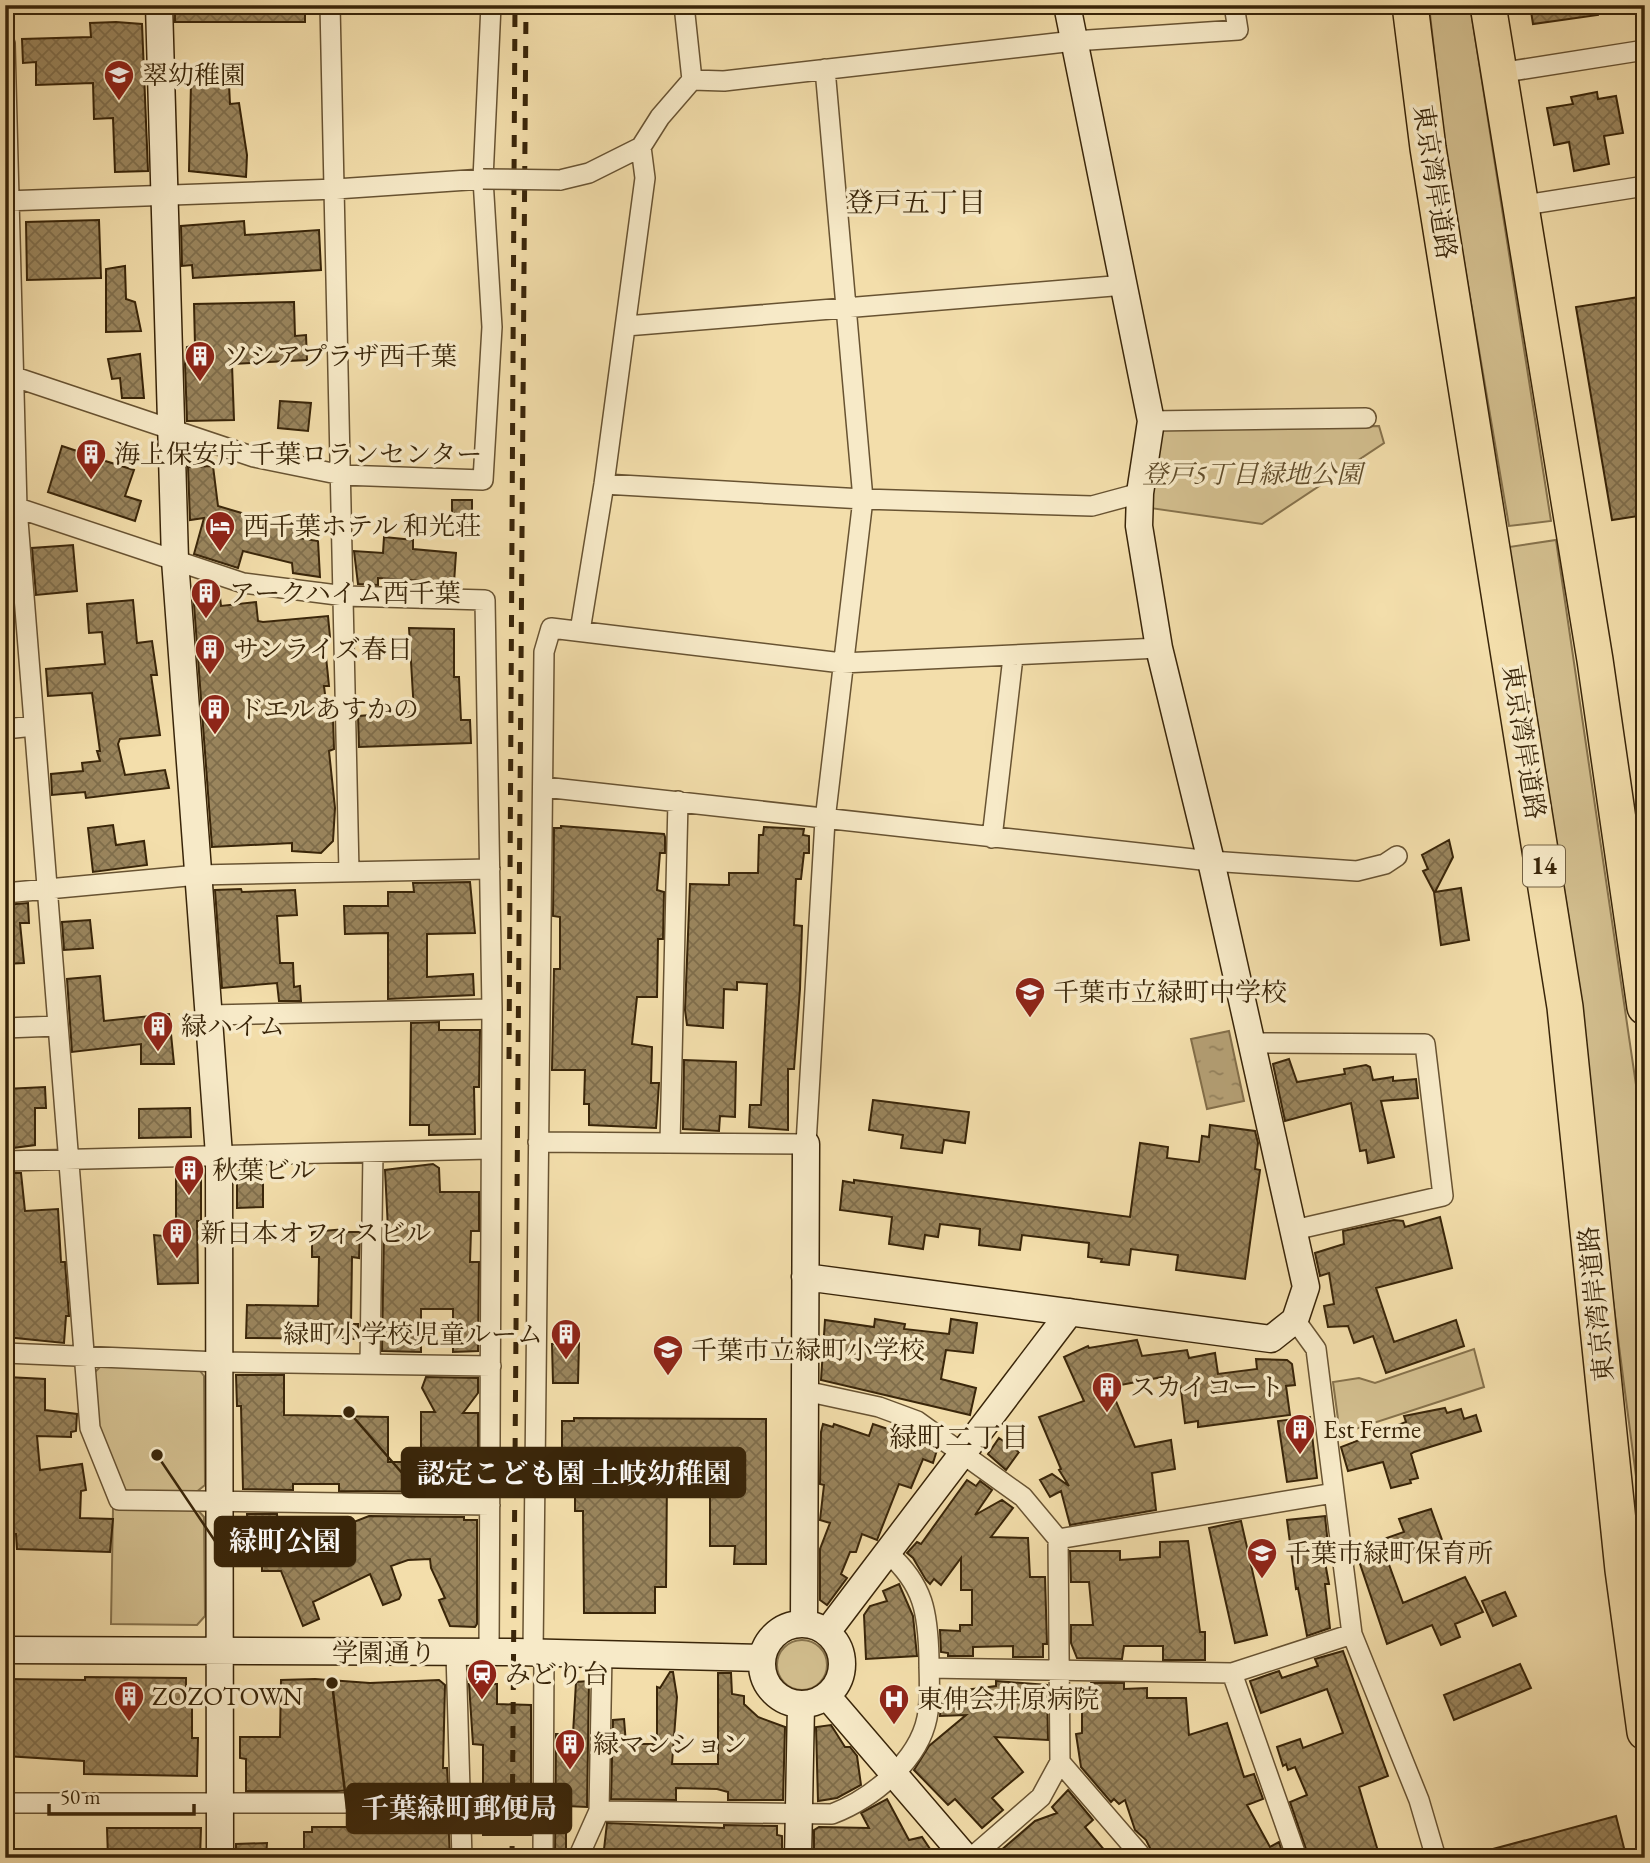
<svg xmlns="http://www.w3.org/2000/svg" width="1650" height="1863" font-family="'EB Garamond','Noto Serif JP',serif">
	<defs>
		<pattern id="water-ripples" width="26" height="14" patternUnits="userSpaceOnUse" patternTransform="scale(1.75)"><rect width="26" height="14" fill="#b49f74"/><path d="M2 4q2-2 4 0t4 0M15 11q2-2 4 0t4 0" fill="none" stroke="#93815d"/></pattern>
		<pattern id="building-cross-hatch" width="8" height="8" patternUnits="userSpaceOnUse" patternTransform="scale(1.75)"><rect width="8" height="8" fill="#9a855d"/><path d="M0 0l8 8M0 8l8-8" fill="none" stroke="#7f6d4b"/></pattern>
	</defs>
	<rect width="100%" height="100%" fill="#f3deab"/>
	<filter id="stains"><feTurbulence type="fractalNoise" baseFrequency=".00286" numOctaves="4"/><feColorMatrix values="0 0 0 0 .2 0 0 0 0 .09 0 0 0 0 .02 0 0 0 .5 -.17"/></filter>
	<radialGradient id="worn" r=".72"><stop offset=".6" stop-color="#630" stop-opacity="0"/><stop offset="1" stop-color="#630" stop-opacity=".3"/></radialGradient>
	<path fill="#d3bf8f" stroke="#86724c" stroke-width="2" d="M1429,5h41l81,516 -42,5 -63,-370z
		M1379,426l5,17 -122,81 -112,-16 8,-75 6,-5z
		M1556,540l89,606v399l-40,-306 -36,-319 -60,-373z
		M1474,1349l10,38 -144,47 -7,-52 26,-4 16,5z
		M102,1365l95,2 7,9 1,109 -10,8 -67,-2 -7,-3 -24,-62 -4,-52z
		M113,1508h83l8,9 1,99 -8,9 -86,-1z
		M777 1665a25 25 0 1 1 50 0a25 25 0 1 1-50 0Z"/>
	<path fill="url(#water-ripples)" stroke="#836e49" stroke-width="2" d="M1229,1031l15,70 -37,8 -16,-70z"/>
	<path fill="url(#building-cross-hatch)" stroke="#392509" stroke-width="2" d="M175,5h130v17h-130z
		M1530,5h68v10l-65,9z
		M116,22l26,2 6,147 -33,1 -2,-54 -19,1 -1,-36 -57,2v-23l-13,1 -1,-24 69,-2 -1,-14z
		M191,83l38,1 1,20 9,-1 8,52 -1,22 -57,-6z
		M1597,92l1,7 18,-3 7,37 -19,3 5,28 -35,7 -5,-29 -15,3 -7,-37 26,-4 -2,-7z
		M99,220l2,58 -74,2 -1,-58z
		M244,221l1,14 74,-5 2,40 -128,8 -1,-13 -10,1 -1,-40z
		M125,266l1,33 9,3 6,29 -35,1v-63z
		M1645,296v219l-33,5 -36,-213z
		M294,302l1,34 11,-1 1,25 -75,4 2,56 -47,1 -2,-57 2,-17 8,-2 -1,-41z
		M140,354l4,44h-22l-2,-20 -8,1 -4,-20z
		M280,401l31,2 -3,28 -30,-3z
		M62,446l18,6 2,-6 19,7 -2,6 35,11 -9,26 16,5 -6,20 -87,-29z
		M213,466l5,40 27,8 -1,3 54,12v9l20,3 2,36 -27,-4 -1,-10 -49,-12 -5,17 -44,-14 10,-36 -14,2 -2,-53z
		M452,500h20v22h-20z
		M384,537l29,3v9l43,4 -2,30 -76,-5v7l-20,-1 -4,-33 29,2z
		M73,545l4,46 -41,4 -4,-47z
		M219,588l2,18 35,-4 2,19 5,1 65,-6 2,21h-6l5,49h-5l4,32 5,-1 1,32 -5,2 6,57 -2,33 -12,12 -29,-2v-8l-80,4 -19,-256z
		M133,600l4,43 15,-2 5,34h-6l9,60 -40,4 -2,5 7,31 40,-5 4,18 -83,10 -1,-6 -33,3 -1,-21 32,-3 -1,-8 18,-2 -3,-10h3l-8,-58 -44,3 -2,-27 59,-5 -3,-32 -13,1 -2,-29z
		M409,628l45,1v48h5l2,43h9l1,23 -112,4 -1,-31 56,-4z
		M113,825l3,20 28,-4 3,24 -54,7 -5,-44z
		M561,826l103,8 1,3v16h-5l-3,37 7,2 -1,47h-5l-1,58h-20l-5,47 20,3 -1,36h8l-3,45 -67,-3v-21h-5l1,-34h-33l2,-101h6v-52l-7,-1 1,-88h7z
		M764,827l40,2 -1,6 6,1v17h-5l-3,26h-5l-2,46 8,1 -2,63 -6,80h-6v61l-39,-3 1,-22h11l6,-121 -30,-2v8l-13,-1 -1,39 -36,-3 -2,-15 5,-126 39,1v-12h29l1,-38h4z
		M1449,840l4,17 -18,35 26,-4 8,52 -28,5 -7,-53 -11,-21 5,-2 -6,-14z
		M470,882l5,51 -48,1v43l46,-3 1,21 -86,4v-66l-43,1 -1,-28h44v-14h26l-1,-9z
		M241,889l1,3 53,-2 2,25 -20,1 3,47h13l1,24 6,-1 1,15h-22l-2,-18 -55,5 -7,-98z
		M28,903l1,20h-9l4,40 -19,1v-59z
		M90,920l3,28 -29,2 -2,-28z
		M100,976l4,45 65,-7 5,50h-33v-20l-69,8 -5,-73z
		M439,1022v8h41l-1,57h-5l1,47 -46,1v-10h-19l1,-102z
		M1289,1059l8,23 48,-8 -1,-5 22,-4 4,2 3,13 20,-3v4l23,-2 2,19 -37,3 13,56 -26,6 -2,-13 -6,1 -9,-48 -66,18 -12,-57z
		M684,1060l52,2 -1,55 -15,-1 -1,15 -36,-2z
		M45,1087l1,21h-11v37l-30,4v-60z
		M873,1100l96,12 -4,31 -21,-3 -2,13 -41,-5 2,-13 -34,-5z
		M190,1108l1,29 -52,1v-29z
		M1210,1125l45,6 3,12 -3,26 5,1 -15,109 -69,-9 2,-15 -47,-6 -2,16 -28,-3 1,-3 -14,-2 1,-14 -67,-8 -2,15 -41,-5 1,-16 -40,-5 -2,13 -13,-2 -2,14 -34,-5 3,-27 -52,-7 3,-29 11,2v-3l276,37 10,-74 28,4 -1,11 32,4 3,-26 7,1z
		M433,1164l6,4 1,24h39v39h-8l-1,31h9l-1,89 -25,1v-43h-32v43l-39,-1 2,-122h4l-3,-59z
		M263,1167v40l-26,1v-35l5,-5z
		M176,1169h19l6,5v47h-4l1,62 -40,1 -4,-49 22,2z
		M5,1173h16l4,38 33,-2 3,53h4l4,54h-3l-2,27 -58,-6 2,-58h-3z
		M1440,1217l12,51 -76,20 18,54 62,-22 8,26 -78,27 -13,-37 -19,7 -6,-17 -20,1 -4,-21 10,-2 -5,-31 -9,3 -5,-23 29,-9 -1,-13 51,-11 9,1 2,6z
		M345,1229v3h15l-1,26 -7,-1 -1,67h7v15l-112,-1 1,-33 71,1 1,-49h-7v-25z
		M875,1319l30,5 -1,5 45,5 2,-15 26,4 -4,30 -27,-3 -5,29 35,9 -6,27 -149,-35 4,-60 49,7z
		M1137,1340l5,16 45,-6 2,8 26,-5 3,21 39,-5 -1,-10 31,1 5,4 3,21 -9,1 4,29 -92,12v-6l-13,2 -5,-41 -6,-2 -1,-5 -63,12 25,60 36,-7 4,29 -23,4 4,37 -86,15 -9,-34 -11,6 -10,-17 12,-6 17,12 -10,-16 2,-1 -22,-52 45,-16 -20,-44 24,-11 1,2z
		M579,1343l-1,40h-25l-1,-39z
		M236,1375h48v40l104,2v45h33v-50h14l-13,-24 4,-11 52,1v15l-15,20h15v74l-13,1v4l-126,-1v-7h-46v6l-50,-1 -2,-83h-4z
		M7,1377l38,2v31l32,4 -1,17 -5,1v5l-34,-1 3,34 42,-6 4,26 -5,1 -1,27 33,1 -3,33 -93,-3 -1,-15h-11z
		M1445,1408l2,5 14,-4 3,10 12,-4 5,16 -67,21 -3,2 7,24 -8,2 1,3 -20,5 -8,-26 -35,9 -7,-24 65,-25 -2,-6z
		M1310,1417l7,61 -30,4 -9,-61z
		M574,1418l192,1v145h-32l1,-18h-25v-67h-43l-1,108h-11v26h-71l-1,-102h-8v-33h-13v-57h12z
		M823,1424l10,3 1,-3 35,12 4,-12 51,17 13,9 -4,13 -10,-4 -12,29 -12,-4 -22,56 -15,-6 -6,18h-6l-9,22 6,4 -20,27 -7,-5v-51l10,-26 -10,-3 4,-35 -4,-1 1,-52z
		M999,1438l20,14 -13,18 -18,-16z
		M967,1480l9,6 4,-5 12,9 -17,25 27,-15 11,8 -22,29 37,1 2,39h15l2,67h-4v13h-30v-11l-40,1v9h-25v-3l-7,-1 -1,-22 20,1v-6h12v-35h-11v-32l-20,27 -7,-6 -4,5 -4,-4 -13,-22 -6,-5 10,-11 4,2z
		M1431,1509l11,31 -55,19 16,44 62,-26 18,35 -28,12 5,13 -19,8 -9,-20 -45,19 -32,-95 49,-17 -5,-13z
		M247,1514h30l1,15h11l1,18 79,-31 95,1v3h13v104l-2,3 -25,-1 -11,-26 6,-2 -14,-30 -1,-9 -22,1 -17,6 10,29 -2,4 -16,6 -13,-31 -57,28 6,17 -16,7 -22,-55h-19v-6h-23l-1,-18h11z
		M1325,1516l3,29 -6,1 7,38h-4l5,44 -23,8 -9,-48 -2,1 -9,-69z
		M1241,1521l26,114 -32,8 -26,-115z
		M1188,1541l12,91h5v28h-42v-14h-39l-2,13 -45,-1 -6,-15v-18h22l-4,-43h-18l-1,-31h50v9l40,-3v-15z
		M899,1584l14,32 4,40 -51,3 -2,-44 6,-9 17,-5 -4,-10z
		M1505,1592l11,24 -23,10 -11,-25z
		M1343,1651l45,125 -29,11 21,71h-71l-19,-56 17,-7 -12,-28 -7,3 -2,-6 -3,2 -6,-19 23,-8 3,9 40,-15 -16,-44 -66,24 -11,-32 29,-10 3,7 36,-12 -3,-7z
		M1520,1664l11,24 -77,32 -10,-25z
		M670,1672h3l4,25 -5,67h46v-91h13l1,21 12,2v8l14,13 27,10 -2,73h-55v-8l-11,-3 -41,-1v12l-65,-1 2,-79 11,-1 2,25h31v-57l3,1z
		M85,1677l101,1v29l6,1v30h6l-1,38 -113,-2v-13l-78,-5 1,-77 78,1z
		M315,1679l55,4 69,-3 6,5 -2,83h4l1,17 -111,6h-91v-32l-6,-1v-21h40l1,-57z
		M589,1681l-2,126 -21,-1v52h-11l1,-124h17l3,-52z
		M996,1681l51,4 1,55 -53,-3 28,35 -31,26 11,12 -21,18 -27,-29 -7,6 -34,-35 15,-24 37,-31 -26,1 2,-23 54,-7z
		M1091,1683h33v6l23,-1v10h39l3,37 38,-12 17,54 10,-3 9,25 -16,6 23,42 9,-5 5,16h-129l-9,-18 -11,-10 -10,-30 -6,4 -5,-5 -3,3 -30,-35 -5,-33 6,-1v-29l-10,-1v-15h19z
		M469,1684h28v20l34,1v130h-48v-90l-10,-1z
		M831,1725l14,22h5l7,9 4,29 -24,13 -19,3 -2,-74z
		M1068,1790l25,30 -8,7 26,31h-119l43,-37 22,-8 -5,-6z
		M887,1799l22,41 13,-3 14,21h-122v-28l5,-3 50,1 -8,-15z
		M420,1815h28l2,43h-146v-26h8v-5h66v-4l12,-3 30,1z
		M1616,1816l9,36 -20,6h-126l-1,-5z
		M607,1823l117,5v-3l53,1v9l5,1v22h-179z
		M107,1828h94l-1,30h-92z
		M267,1843l-1,15h-30v-14z"/>
	<g fill="none" stroke-linecap="round" stroke-linejoin="round">
		<g stroke="#685332" stroke-width="22">
			<path id="street" d="M330,5l19,867
				M684,5l8,75
				M5,44l12,464 73,920 29,72 371,5
				M1499,73l146,-23
				M560,180l29,-7 52,-26 19,-30 32,-37 32,1 350,-40 164,-11 -4,-25
				M5,201l331,-12 147,-10
				M1519,206l126,-20
				M626,326l499,-41
				M6,374l248,83 88,18 141,5 9,-153 -9,-148 8,-174
				M1151,421l215,-3
				M604,484l259,15 229,7 48,-13
				M6,504l237,79 102,13 140,4 7,409 -3,644
				M5,591l18,-2
				M580,631l24,-147 41,-306 -4,-31
				M5,729l29,-3
				M544,787l667,74 146,10 28,-7 12,-8
				M992,838l21,-181
				M5,893l193,-18 292,-6
				M209,1015l283,-6
				M5,1028l52,-2
				M1252,1043l173,1 18,152 -149,34
				M538,1142l268,2 19,-324 38,-321 -38,-430
				M670,1143l8,-342
				M5,1161l484,-12
				M1295,1320l21,29 36,285 67,166 17,58
				M5,1353l214,9 272,4
				M370,1364l3,-212
				M805,1391l74,16 38,14 106,76 35,42 2,223 -19,35 -70,61
				M1058,1539l276,-46
				M456,1653l6,205
				M533,1653l11,-1001 7,-24 291,35 317,-15
				M929,1668l303,5 120,-39
				M1232,1673l65,185
				M1060,1762l83,96
				M5,1803h455
				M599,1811l233,3c39,-15 86,-52 95,-96 4,-18 2,-40 2,-59 -1,-46 -5,-74 -41,-106
				M543,1858l1,-205
				M578,1858l21,-47 3,-157"/>
		</g>
		<g stroke="#392509" stroke-width="29">
			<path id="secondary" d="M159,5l16,555 44,595 1,703
				M805,1277l466,62 24,-19 11,-33 -95,-426 -52,-213 -20,-122 1,-33 11,-72 -84,-416
				M804,1623l2,-479
				M762 1664a40 40 0 1 1 80 0a40 40 0 1 1-80 0Z
				M827,1632l243,-320
				M5,1650l511,2 246,6
				M827,1696l139,162
				M798,1858l3,-153"/>
		</g>
		<g stroke="#392509" stroke-width="38">
			<path id="highway" d="M1410,5l18,143 137,859 58,563 22,162
				M1488,5l107,655 50,347"/>
		</g>
		<use href="#street" stroke="#f7eac8" stroke-width="19"/>
		<use href="#secondary" stroke="#f7eac8" stroke-width="26"/>
		<use href="#highway" stroke="#f3deab" stroke-width="35"/>
		<path stroke="#392509" stroke-width="5" stroke-dasharray="12 12" stroke-linecap="butt" d="M509,1059l6,-1054
			M512,1858l14,-1853"/>
		<g stroke="#685332" stroke-width="22" stroke-linecap="butt">
			<path id="street-bridge" d="M483,179l77,1"/>
		</g>
		<use href="#street-bridge" stroke="#f7eac8" stroke-width="19"/>
	</g>
	<defs>
		<g id="school-pin" transform="scale(1.575)"><path d="M0 17L-7.5 6A9.5 9.5 0 1 1 7.5 6Z" fill="#8f2418" stroke="#f7eac8"/><path d="M0-5L7-2L0 1L-7-2ZM-4 1L0 2.5L4 1V4Q0 6-4 4Z" fill="#fff"/></g>
		<g id="building-pin" transform="scale(1.575)"><path d="M0 17L-7.5 6A9.5 9.5 0 1 1 7.5 6Z" fill="#8f2418" stroke="#f7eac8"/><path d="M-4-6H4V6H1V3H-1V6H-4ZM-2.5-4.3h1.7v1.8h-1.7ZM.8-4.3h1.7v1.8H.8ZM-2.5-1h1.7V.8h-1.7ZM.8-1h1.7V.8H.8Z" fill="#fff"/></g>
		<g id="hotel-pin" transform="scale(1.575)"><path d="M0 17L-7.5 6A9.5 9.5 0 1 1 7.5 6Z" fill="#8f2418" stroke="#f7eac8"/><path d="M-6-4.5h1.5V1H6V5H4.5V3h-9V5H-6ZM-4 0a1.8 1.8 0 1 1 3.6 0ZM.5 0V-2.5h3Q6-2.5 6 0Z" fill="#fff"/></g>
		<g id="station-pin" transform="scale(1.575)"><path d="M0 17L-7.5 6A9.5 9.5 0 1 1 7.5 6Z" fill="#8f2418" stroke="#f7eac8"/><path d="M-3-6H3Q5-6 5-4V2Q5 4 3 4L4.5 6H3L1.5 4h-3L-3 6H-4.5L-3 4Q-5 4-5 2V-4Q-5-6-3-6ZM-3.5-4v3h7v-3ZM-3.5 1v1.5H-2V1ZM2 1v1.5H3.5V1Z" fill="#fff"/></g>
		<g id="hospital-pin" transform="scale(1.575)"><path d="M0 17L-7.5 6A9.5 9.5 0 1 1 7.5 6Z" fill="#8f2418" stroke="#f7eac8"/><path d="M-5-5h3v3.5h4V-5h3V5h-3V1.5h-4V5h-3Z" fill="#fff"/></g>
	</defs>
	<g fill-rule="evenodd">
		<use href="#school-pin" x="119" y="75"/>
		<use href="#building-pin" x="200" y="356"/>
		<use href="#building-pin" x="91" y="454"/>
		<use href="#hotel-pin" x="220" y="526"/>
		<use href="#building-pin" x="206" y="593"/>
		<use href="#building-pin" x="210" y="649"/>
		<use href="#building-pin" x="215" y="709"/>
		<use href="#school-pin" x="1030" y="992"/>
		<use href="#building-pin" x="158" y="1026"/>
		<use href="#building-pin" x="189" y="1170"/>
		<use href="#building-pin" x="177" y="1233"/>
		<use href="#building-pin" x="566" y="1334"/>
		<use href="#school-pin" x="668" y="1350"/>
		<use href="#building-pin" x="1107" y="1387"/>
		<use href="#building-pin" x="1300" y="1429"/>
		<use href="#school-pin" x="1262" y="1553"/>
		<use href="#station-pin" x="482" y="1674"/>
		<use href="#building-pin" x="129" y="1696"/>
		<use href="#hospital-pin" x="894" y="1699"/>
		<use href="#building-pin" x="570" y="1744"/>
	</g>
	<g text-anchor="middle" stroke-width="7" stroke-linejoin="round" paint-order="stroke">
		<rect fill="#f7eac8" stroke="#726042" stroke-width="2" x="1523" y="845.5" width="42" height="41" rx="5"/>
		<g font-size="24" font-weight="bold" fill="#392509">
			<text x="1544" y="874">14</text>
		</g>
		<g font-size="26" fill="#392509" stroke="#f7eac8" text-anchor="start">
			<text x="142" y="84">翠幼稚園</text>
			<text x="223" y="365">ソシアプラザ西千葉</text>
			<text x="114" y="463">海上保安庁 千葉ロランセンター</text>
			<text x="243" y="535">西千葉ホテル 和光荘</text>
			<text x="229" y="602">アークハイム西千葉</text>
			<text x="233" y="658">サンライズ春日</text>
			<text x="238" y="718">ドエルあすかの</text>
			<text x="1053" y="1001">千葉市立緑町中学校</text>
			<text x="181" y="1035">緑ハイム</text>
			<text x="212" y="1179">秋葉ビル</text>
			<text x="200" y="1242">新日本オフィスビル</text>
			<text x="543" y="1343" text-anchor="end">緑町小学校児童ルーム</text>
			<text x="691" y="1359">千葉市立緑町小学校</text>
			<text x="1130" y="1396">スカイコート</text>
			<text x="1323" y="1438">Est Ferme</text>
			<text x="1285" y="1562">千葉市緑町保育所</text>
			<text x="505" y="1683">みどり台</text>
			<text x="152" y="1705">ZOZOTOWN</text>
			<text x="917" y="1708">東伸会井原病院</text>
			<text x="593" y="1753">緑マンション</text>
		</g>
		<g font-size="26" fill="#392509" stroke="#f7eac8">
			<text transform="translate(1435 182) rotate(81)" y="9">東京湾岸道路</text>
			<text transform="translate(1524 742) rotate(81)" y="9">東京湾岸道路</text>
			<text transform="translate(1596 1304) rotate(-96)" y="9">東京湾岸道路</text>
			<text x="384" y="1662">学園通り</text>
		</g>
		<g font-size="26" font-style="italic" fill="#604c2a" stroke="#f7eac8">
			<text x="1252" y="483">登戸5丁目緑地公園</text>
		</g>
		<g font-size="28" fill="#392509" stroke="#f7eac8">
			<text x="916" y="212">登戸五丁目</text>
			<text x="959" y="1447">緑町二丁目</text>
		</g>
	</g>
	<path fill="none" stroke="#392509" stroke-width="2.5" d="M349 1412L402 1473M157 1455L215 1541M332 1683L347 1809"/>
	<g fill="#392509" stroke="#f7eac8" stroke-width="2.5">
		<circle cx="349" cy="1412" r="7"/>
		<circle cx="157" cy="1455" r="7"/>
		<circle cx="332" cy="1683" r="7"/>
	</g>
	<g fill="#392509" stroke="#392509" stroke-width="2.5">
		<rect x="402" y="1448" width="343" height="49" rx="7"/>
		<rect x="215" y="1517" width="140" height="49" rx="7"/>
		<rect x="347" y="1784" width="224" height="49" rx="7"/>
	</g>
	<g font-size="28" text-anchor="middle" font-weight="bold" fill="#fff">
		<text x="574" y="1483">認定こども園 土岐幼稚園</text>
		<text x="285" y="1551">緑町公園</text>
		<text x="459" y="1818">千葉緑町郵便局</text>
	</g>
	<rect width="1650" height="1863" fill="none" stroke="#f3deab" stroke-width="28"/>
	<rect x="7" y="7" width="1636" height="1849" fill="none" stroke="#392509" stroke-width="3.5"/>
	<rect x="14" y="14" width="1622" height="1835" fill="none" stroke="#392509" stroke-width="2"/>
	<path d="M49 1804v10h145v-10" fill="none" stroke="#392509" stroke-width="3.5"/>
	<text x="60" y="1804" font-size="21" fill="#392509" stroke="#f7eac8" stroke-width="5" paint-order="stroke">50 m</text>
	<rect width="100%" height="100%" filter="url(#stains)"/>
	<rect width="100%" height="100%" fill="url(#worn)"/>
</svg>
